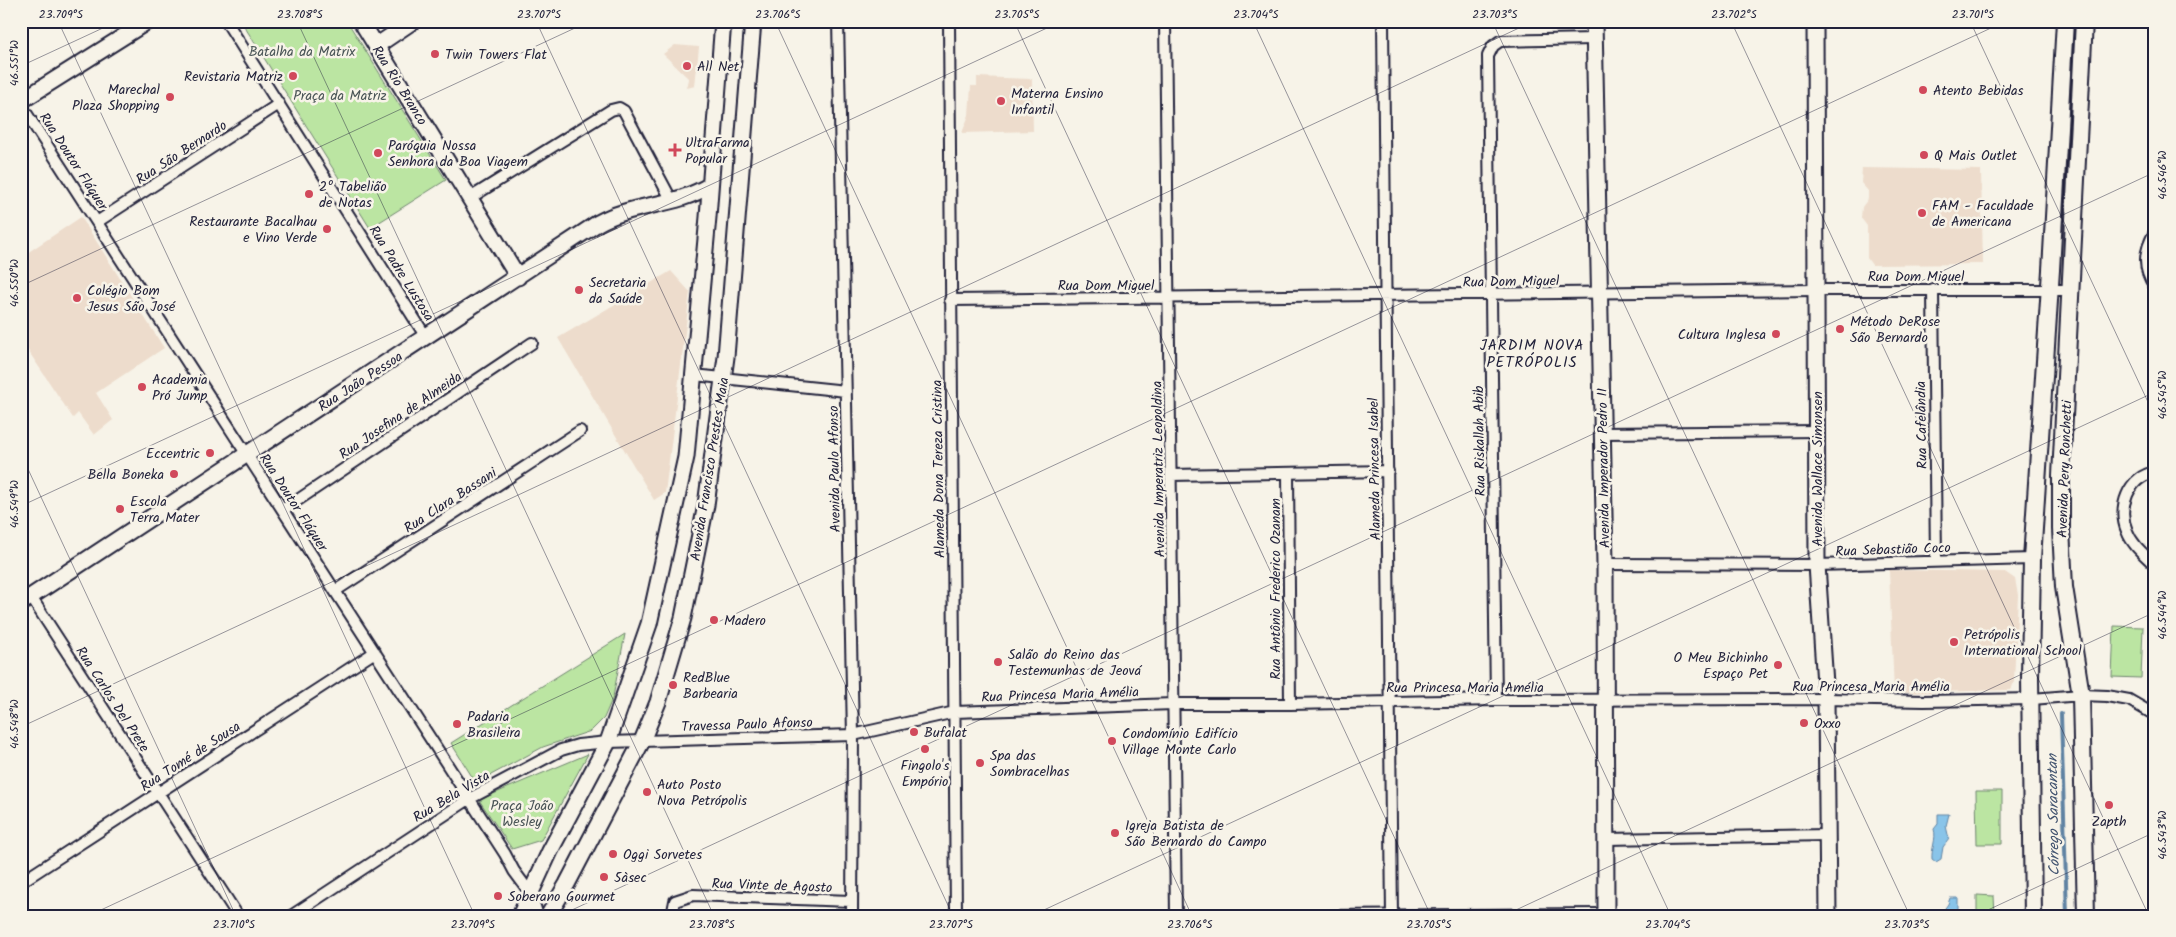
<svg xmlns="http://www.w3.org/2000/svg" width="2176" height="937" font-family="Kalam,sans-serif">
	<rect width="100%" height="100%" fill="#f7f3e8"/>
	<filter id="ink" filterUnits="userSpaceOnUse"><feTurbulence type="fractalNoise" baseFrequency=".02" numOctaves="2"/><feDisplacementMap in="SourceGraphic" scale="10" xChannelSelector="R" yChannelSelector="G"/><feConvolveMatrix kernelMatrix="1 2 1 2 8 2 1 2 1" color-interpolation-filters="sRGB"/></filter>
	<g filter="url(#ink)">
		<path fill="#eddccc" d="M675,45l24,2 -4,39 -8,2 2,-9 -26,-25z
			M977,77l55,2 1,52 -71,2 7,-18 2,-29h6z
			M1862,168l119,2 2,94 -111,1 -5,-7v-32l-6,-8 1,-11 6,-8v-8l-7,-8z
			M81,217l83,131 -68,45 17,27 -19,15 -16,-22 -5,5 -52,-78v-83z
			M671,271l19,21 -25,201 -11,7 -96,-162z
			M1889,570l116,2 10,7 3,16 -4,87 -3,8 -117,3z"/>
		<path fill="#bbe5a2" stroke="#6e846e" d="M241,21h106l99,159 -76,48z
			M2114,626l29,1 -2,51 -29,-1z
			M625,634l-12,63 -9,21 -13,13 -48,16 -67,36 -25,-40z
			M588,754l-47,86 -29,9 -33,-49z
			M1976,791h26v53h-25z
			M1977,895l17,1 1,20h-18z"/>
		<path fill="#89c4e9" stroke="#6083a3" d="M1938,814h11l-3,12 3,13 -6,8 -2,12 -5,3 -4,-3c-1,-10 5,-20 2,-30l4,-5z
			M1950,898h8v18h-12l-3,-5 5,-7z"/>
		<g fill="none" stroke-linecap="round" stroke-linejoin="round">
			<path stroke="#6083a3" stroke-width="4" d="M2061,714l6,202"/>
			<g stroke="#22223b" stroke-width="14">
				<path id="street" d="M226,21l200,316
					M838,21l15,714 -1,181
					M949,21l7,895
					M1165,21l11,895
					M1383,21c1,298 7,597 9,895
					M21,105l484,749 9,17 17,23 7,22
					M470,198l141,-88 8,-2 5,3 48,90
					M97,222l182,-118
					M2155,232c-11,19 -13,36 0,55
					M1933,289l3,271
					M950,300l866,-10h255
					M694,375l152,16
					M1602,433l214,-2
					M2155,472c-27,5 -38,36 -28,59 5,14 18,24 28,34
					M1288,473l2,231
					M1171,475l217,-4
					M283,510l249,-167
					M1605,564l212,1 215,-6
					M335,591l245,-160
					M31,597l207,319
					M1496,700l-8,-644 5,-10 7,-5 94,-2
					M1606,839l221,-4
					M21,882l354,-230
					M291,916l178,-117 92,-49 17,-5 30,-3 245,-7 102,-23 218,-8h117l206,-4 330,-1 98,2 108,-2 49,-4 26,1 22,4 26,15
					M672,916l3,-15 18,-6 158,6
					M1322,916l284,-2"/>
			</g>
			<g stroke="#22223b" stroke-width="19">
				<path id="secondary" d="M361,21l157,256
					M1594,21l11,543 1,352
					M1815,21l2,544 9,134 2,217
					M376,46l37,-25
					M21,101l127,-80
					M21,603l577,-380c35,-20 78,-16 112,-38
					M520,916l30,-65 58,-109 41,-118 37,-167 22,-240 15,-196
					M548,916l19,-32 75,-143 16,-39 25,-84 23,-113 20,-148 27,-336"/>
			</g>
			<g stroke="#22223b" stroke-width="20">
				<path id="primary" d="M2084,21l-23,455v53l3,58 17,108 5,221
					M2033,916l-3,-239 2,-118 19,-289 14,-249"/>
			</g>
			<use href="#street" stroke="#f7f3e8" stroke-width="10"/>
			<use href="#secondary" stroke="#f7f3e8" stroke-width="15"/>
			<use href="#primary" stroke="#f7f3e8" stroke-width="16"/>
		</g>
	</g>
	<path fill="none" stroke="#22223b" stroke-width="1" stroke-opacity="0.45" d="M58,21l417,895M297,21l417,895M536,21l417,895M775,21l417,895M1014,21l417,895M1253,21l418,895M1492,21l418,895M1731,21l418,895M1970,21l185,396M21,66l97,-45M21,286l569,-265M21,454l215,462M21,506l1041,-485M21,727l1513,-706M88,916l1918,-895M559,916l1596,-744M1031,916l1124,-524M1503,916l652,-304M1975,916l180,-84"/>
	<g fill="#d1495b" stroke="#f7f3e8" stroke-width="2">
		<circle cx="435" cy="54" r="5"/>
		<circle cx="687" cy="66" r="5"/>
		<circle cx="293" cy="76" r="5"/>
		<circle cx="1923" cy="90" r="5"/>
		<circle cx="170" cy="97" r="5"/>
		<circle cx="1001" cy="101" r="5"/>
		<path d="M672.5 142.5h5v5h5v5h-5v5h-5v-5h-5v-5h5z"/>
		<circle cx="378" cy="153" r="5"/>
		<circle cx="1924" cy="155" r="5"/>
		<circle cx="309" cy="194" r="5"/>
		<circle cx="1922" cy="213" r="5"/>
		<circle cx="327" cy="229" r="5"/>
		<circle cx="579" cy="290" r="5"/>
		<circle cx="77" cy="298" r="5"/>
		<circle cx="1840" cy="329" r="5"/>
		<circle cx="1776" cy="334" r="5"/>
		<circle cx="142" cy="387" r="5"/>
		<circle cx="210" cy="453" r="5"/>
		<circle cx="174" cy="474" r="5"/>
		<circle cx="120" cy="509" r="5"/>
		<circle cx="714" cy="620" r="5"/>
		<circle cx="1954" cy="642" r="5"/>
		<circle cx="998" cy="662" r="5"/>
		<circle cx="1778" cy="665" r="5"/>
		<circle cx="673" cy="685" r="5"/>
		<circle cx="1804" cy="723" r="5"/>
		<circle cx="457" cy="724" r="5"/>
		<circle cx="914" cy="732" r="5"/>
		<circle cx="1112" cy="741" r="5"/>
		<circle cx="925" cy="749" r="5"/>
		<circle cx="980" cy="763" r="5"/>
		<circle cx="647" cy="792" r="5"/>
		<circle cx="2109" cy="805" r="5"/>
		<circle cx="1115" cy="833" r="5"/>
		<circle cx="613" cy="854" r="5"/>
		<circle cx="604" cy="877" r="5"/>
		<circle cx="498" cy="896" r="5"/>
	</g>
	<g text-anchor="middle" stroke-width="5" stroke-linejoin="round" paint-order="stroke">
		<g font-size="14" fill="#485355" stroke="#f7f3e8">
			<text x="302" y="56">Batalha da Matrix</text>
			<text x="340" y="100">Praça da Matriz</text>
			<text x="522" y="810">Praça João<tspan x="522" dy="16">Wesley</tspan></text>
		</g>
		<g font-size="14" fill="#22223b" stroke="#f7f3e8" text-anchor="start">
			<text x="445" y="59">Twin Towers Flat</text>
			<text x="697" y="71">All Net</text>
			<text x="283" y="81" text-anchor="end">Revistaria Matriz</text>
			<text x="160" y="94" text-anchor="end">Marechal<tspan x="160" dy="16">Plaza Shopping</tspan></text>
			<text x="1933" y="95">Atento Bebidas</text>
			<text x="1011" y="98">Materna Ensino<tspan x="1011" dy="16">Infantil</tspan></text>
			<text x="685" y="147">UltraFarma<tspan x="685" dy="16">Popular</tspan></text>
			<text x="388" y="150">Paróquia Nossa<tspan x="388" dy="16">Senhora da Boa Viagem</tspan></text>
			<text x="1934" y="160">Q Mais Outlet</text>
			<text x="319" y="191">2º Tabelião<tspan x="319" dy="16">de Notas</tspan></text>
			<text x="1932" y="210">FAM - Faculdade<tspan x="1932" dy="16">de Americana</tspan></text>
			<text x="317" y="226" text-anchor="end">Restaurante Bacalhau<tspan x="317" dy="16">e Vino Verde</tspan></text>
			<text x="589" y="287">Secretaria<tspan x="589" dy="16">da Saúde</tspan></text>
			<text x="87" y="295">Colégio Bom<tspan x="87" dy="16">Jesus São José</tspan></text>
			<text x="1850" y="326">Método DeRose<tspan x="1850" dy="16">São Bernardo</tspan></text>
			<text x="1766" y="339" text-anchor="end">Cultura Inglesa</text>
			<text x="152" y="384">Academia<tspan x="152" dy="16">Pró Jump</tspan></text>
			<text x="200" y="458" text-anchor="end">Eccentric</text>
			<text x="164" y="479" text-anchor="end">Bella Boneka</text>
			<text x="130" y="506">Escola<tspan x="130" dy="16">Terra Mater</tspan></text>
			<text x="724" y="625">Madero</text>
			<text x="1964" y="639">Petrópolis<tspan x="1964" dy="16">International School</tspan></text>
			<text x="1008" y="659">Salão do Reino das<tspan x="1008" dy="16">Testemunhas de Jeová</tspan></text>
			<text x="1768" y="662" text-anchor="end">O Meu Bichinho<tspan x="1768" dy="16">Espaço Pet</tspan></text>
			<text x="683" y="682">RedBlue<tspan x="683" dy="16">Barbearia</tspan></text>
			<text x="467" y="721">Padaria<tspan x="467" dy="16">Brasileira</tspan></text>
			<text x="1814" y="728">Oxxo</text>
			<text x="924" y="737">Bufalat</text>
			<text x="1122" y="738">Condomínio Edifício<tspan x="1122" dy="16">Village Monte Carlo</tspan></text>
			<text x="990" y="760">Spa das<tspan x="990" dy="16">Sombracelhas</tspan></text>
			<text x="925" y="770" text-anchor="middle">Fingolo's<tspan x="925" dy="16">Empório</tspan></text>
			<text x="657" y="789">Auto Posto<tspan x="657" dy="16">Nova Petrópolis</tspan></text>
			<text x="2109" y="826" text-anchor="middle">Zapth</text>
			<text x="1125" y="830">Igreja Batista de<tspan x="1125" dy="16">São Bernardo do Campo</tspan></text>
			<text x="623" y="859">Oggi Sorvetes</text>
			<text x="614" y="882">5àsec</text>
			<text x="508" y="901">Soberano Gourmet</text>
		</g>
		<g font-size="14" fill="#22223b" stroke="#f7f3e8">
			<text transform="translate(400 85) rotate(58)" y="5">Rua Rio Branco</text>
			<text transform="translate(181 152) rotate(-33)" y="5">Rua São Bernardo</text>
			<text transform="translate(74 161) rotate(57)" y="5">Rua Doutor Fláquer</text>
			<text transform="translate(402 273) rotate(58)" y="5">Rua Padre Lustosa</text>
			<text x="1916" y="281">Rua Dom Miguel</text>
			<text transform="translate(1511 281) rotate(-1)" y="5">Rua Dom Miguel</text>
			<text x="1106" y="290">Rua Dom Miguel</text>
			<text transform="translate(360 381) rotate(-33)" y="5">Rua João Pessoa</text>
			<text transform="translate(400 415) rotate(-34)" y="5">Rua Josefina de Almeida</text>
			<text transform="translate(1921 425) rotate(-91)" y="5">Rua Cafelândia</text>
			<text transform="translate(1479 441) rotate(-91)" y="5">Rua Riskallah Abib</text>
			<text transform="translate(1603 468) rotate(-91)" y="5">Avenida Imperador Pedro II</text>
			<text transform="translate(709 469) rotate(-81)" y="5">Avenida Francisco Prestes Maia</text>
			<text transform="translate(834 469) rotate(-91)" y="5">Avenida Paulo Afonso</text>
			<text transform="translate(938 469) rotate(-91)" y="5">Alameda Dona Tereza Cristina</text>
			<text transform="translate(1158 469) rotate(-91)" y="5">Avenida Imperatriz Leopoldina</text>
			<text transform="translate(1374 469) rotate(-91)" y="5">Alameda Princesa Isabel</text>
			<text transform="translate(1817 469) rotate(-90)" y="5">Avenida Wallace Simonsen</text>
			<text transform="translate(2064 469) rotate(-88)" y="5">Avenida Pery Ronchetti</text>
			<text transform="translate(450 500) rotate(-33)" y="5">Rua Clara Bassani</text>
			<text transform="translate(294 502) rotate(57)" y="5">Rua Doutor Fláquer</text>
			<text transform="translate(1893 549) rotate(-2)" y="5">Rua Sebastião Coco</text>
			<text transform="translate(1275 589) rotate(-90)" y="5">Rua Antônio Frederico Ozanam</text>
			<text x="1871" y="691">Rua Princesa Maria Amélia</text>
			<text x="1465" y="692">Rua Princesa Maria Amélia</text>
			<text transform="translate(1060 694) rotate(-2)" y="5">Rua Princesa Maria Amélia</text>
			<text transform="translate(113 699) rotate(57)" y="5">Rua Carlos Del Prete</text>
			<text transform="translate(747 724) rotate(-2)" y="5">Travessa Paulo Afonso</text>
			<text transform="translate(190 756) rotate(-33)" y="5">Rua Tomé de Sousa</text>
			<text transform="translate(451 796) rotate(-31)" y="5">Rua Bela Vista</text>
			<text transform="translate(772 885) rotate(2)" y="5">Rua Vinte de Agosto</text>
		</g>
		<g font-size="15" letter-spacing="1" fill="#22223b" stroke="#f7f3e8">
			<text x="1532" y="350">JARDIM NOVA<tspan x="1532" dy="17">PETRÓPOLIS</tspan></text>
		</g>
		<g font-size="15" font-style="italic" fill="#41536f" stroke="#f7f3e8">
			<text transform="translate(2053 815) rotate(-91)" y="5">Córrego Saracantan</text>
		</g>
	</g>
	<rect width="2176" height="937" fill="none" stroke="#f7f3e8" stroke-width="55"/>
	<rect x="28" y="28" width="2120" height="882" fill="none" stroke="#22223b" stroke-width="2"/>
	<g font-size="12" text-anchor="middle" fill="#22223b">
		<text x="61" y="18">23.709°S</text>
		<text x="300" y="18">23.708°S</text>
		<text x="539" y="18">23.707°S</text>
		<text x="778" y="18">23.706°S</text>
		<text x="1017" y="18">23.705°S</text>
		<text x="1256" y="18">23.704°S</text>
		<text x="1495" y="18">23.703°S</text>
		<text x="1734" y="18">23.702°S</text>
		<text x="1973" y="18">23.701°S</text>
		<text transform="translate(14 63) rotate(-90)" y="4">46.551°W</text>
		<text transform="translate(2162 175) rotate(-90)" y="4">46.546°W</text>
		<text transform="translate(14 283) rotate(-90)" y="4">46.550°W</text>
		<text transform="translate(2162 395) rotate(-90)" y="4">46.545°W</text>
		<text transform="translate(14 504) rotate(-90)" y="4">46.549°W</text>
		<text transform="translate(2162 615) rotate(-90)" y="4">46.544°W</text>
		<text transform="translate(14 724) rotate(-90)" y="4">46.548°W</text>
		<text transform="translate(2162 835) rotate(-90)" y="4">46.543°W</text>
		<text x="234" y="928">23.710°S</text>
		<text x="473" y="928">23.709°S</text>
		<text x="712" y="928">23.708°S</text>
		<text x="951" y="928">23.707°S</text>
		<text x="1190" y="928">23.706°S</text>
		<text x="1429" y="928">23.705°S</text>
		<text x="1668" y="928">23.704°S</text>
		<text x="1907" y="928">23.703°S</text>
	</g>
</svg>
